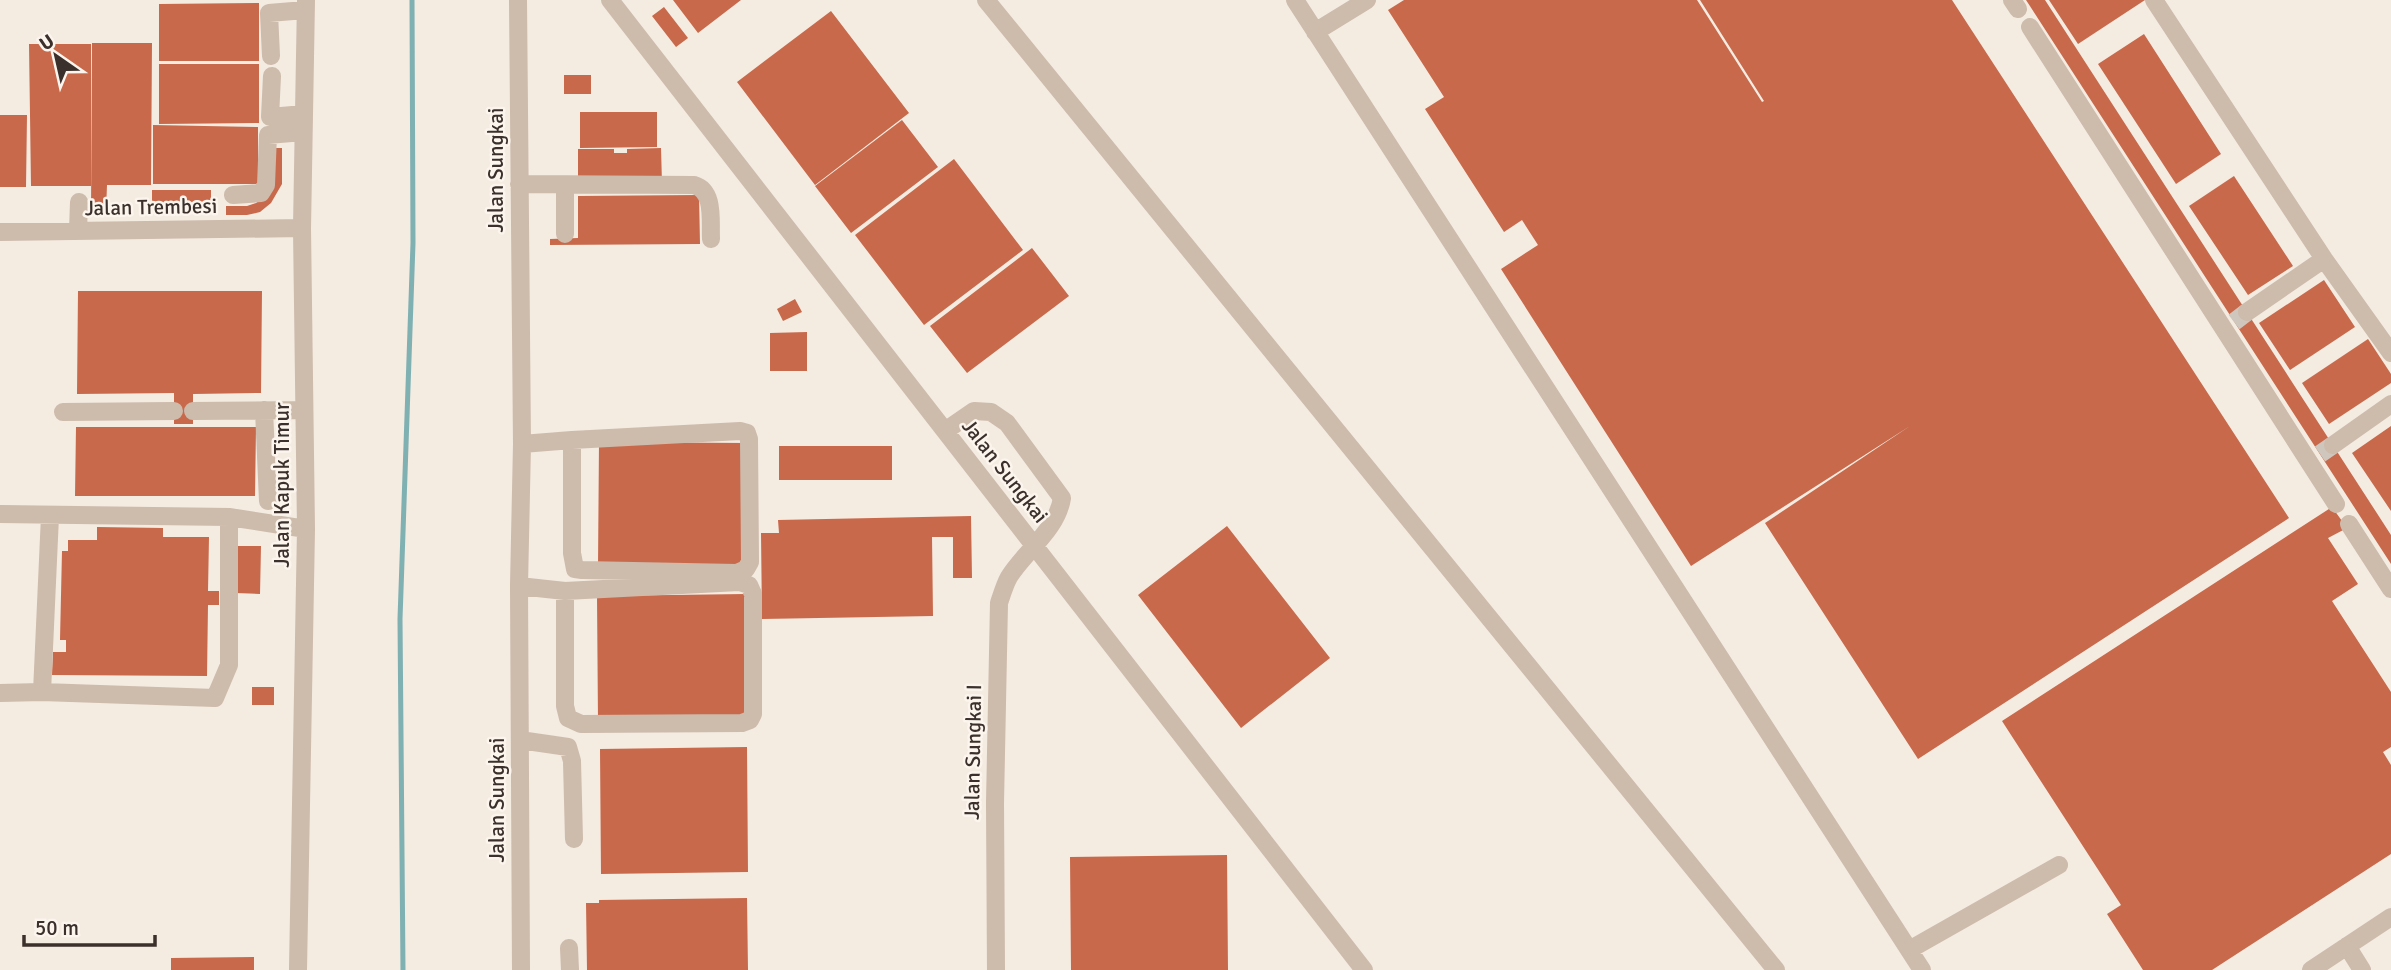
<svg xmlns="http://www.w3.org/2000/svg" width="2391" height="970" font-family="Signika,sans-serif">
	<rect width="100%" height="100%" fill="#f4ebe1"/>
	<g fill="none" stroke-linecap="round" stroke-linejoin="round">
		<path stroke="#7fb0b2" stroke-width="5" d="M403,970l-3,-351 13,-376 -1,-243"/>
	</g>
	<path fill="#c8694b" d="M673,0h68l-43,33z
		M1404,0h293l65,102 2,-1 -64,-101h252l337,518 -371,241 -153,-236 145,-97 -219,140 -190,-297 37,-24 -16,-25 -18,12 -79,-123 19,-12 -56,-87z
		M2026,0h19l346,535v29z
		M2049,0h96l-67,44z
		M259,3v58h-100v-57z
		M664,7l24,31 -12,9 -24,-31z
		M831,11l78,102 -94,72 -78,-103z
		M2144,34l77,120 -45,30 -78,-120z
		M92,43h60l-1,142h-44l-1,26h-15z
		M29,44h62v142h-60z
		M159,64h100v59l-100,1z
		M564,75h27v19h-27z
		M580,112h77v35l-77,1z
		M0,115h27l-1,72h-26z
		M902,120l36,47 -87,66 -36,-47z
		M153,125l105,2v57h-105z
		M272,148h10v36l-11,19 -11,9 -13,3h-21v-9h21l9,-3 9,-6z
		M661,148l1,35 -84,1v-35h36v4h13v-4z
		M954,159l69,91 -99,75 -69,-90z
		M2234,176l59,90 -45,29 -59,-89z
		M152,190h59v23h-59z
		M699,195l1,49 -150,1v-6l28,-1v-42z
		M1032,248l37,48 -102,77 -37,-47z
		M2324,280l31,47 -65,43 -31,-47z
		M78,291h184l-1,102 -68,1v30h-19v-31l-97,1z
		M795,299l7,13 -19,9 -6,-12z
		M807,332v39h-37v-38z
		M2368,339l23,35v9l-62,41 -27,-41z
		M2391,426v85l-39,-58z
		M76,427h180l-1,69h-180z
		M599,442l148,1 -1,126 -148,-1z
		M779,446h113v34h-113z
		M2332,507l15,21 -19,10 30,46 -26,17 59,91v55l-8,5 8,13v89l-179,116h-69l-36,-56 14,-9 -119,-184z
		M971,516l1,62h-19v-41h-21l1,79 -171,3 -1,-86h18l-1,-13z
		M1227,526l103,132 -89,70 -103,-133z
		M97,527l66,1v9h46l-1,54h11v14h-11l-1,71 -155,-1 1,-23h13v-12h-6l2,-89h6v-11h29z
		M236,546h25l-1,48 -24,-1z
		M746,594l1,126 -149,2 -1,-126z
		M252,687h22v18h-22z
		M747,747l1,125 -147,2 -1,-125z
		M1227,855l1,115h-157l-1,-113z
		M747,898l1,72h-161l-1,-67h13v-3z
		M254,957v13h-83v-12z"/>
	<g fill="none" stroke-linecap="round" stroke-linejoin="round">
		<path stroke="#cfc6bd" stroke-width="18" stroke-dasharray="18 9" stroke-linecap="butt" d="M2234,322l13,-10
			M2320,454l13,-9"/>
		<path stroke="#cdbbac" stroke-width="18" d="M518,0l4,444 -3,142 2,384
			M610,0l754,970
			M986,0l790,970
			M1295,0l627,970
			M2012,0l6,9
			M2154,0l170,259 67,94
			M2030,27l306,477
			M1315,32l52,-32
			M271,56l-2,-43 36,-3
			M272,76l-2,41 34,-3
			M519,184l175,1c21,6 16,36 17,54
			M565,186v48
			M233,195l28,-2 5,-8 2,-50 35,-3
			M78,231l1,-29
			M0,232l302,-4
			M2247,312l77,-53
			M264,410l4,91
			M193,411l111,-1
			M63,412l111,-1
			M945,431l29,-20 17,1 16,11 55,75c-5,32 -36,52 -53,79 -4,7 -7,17 -10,26l-4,200 1,167
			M522,444l50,-4 168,-9 7,2 2,6 1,123 -4,7 -9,4 -155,-3 -7,-1 -3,-16v-113
			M2333,445l58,-41
			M0,514l229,3 77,12
			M2349,524l42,65
			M519,586l46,5 174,-9 10,3 4,9v120l-3,6 -8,3 -161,1 -13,-6 -3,-12v-115
			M42,692l8,-176
			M0,693l42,-1 173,6 14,-33v-148
			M520,740l48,7 4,14 2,78
			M2347,946l15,24
			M569,948l1,22
			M1909,950l150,-85
			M298,970l8,-441 -4,-301 4,-228
			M2311,970l80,-53"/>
	</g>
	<g text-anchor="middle" stroke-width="5" stroke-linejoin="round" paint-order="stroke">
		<g font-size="21" fill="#3b302b" stroke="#fbf5ee">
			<text transform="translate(496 170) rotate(-90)" y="7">Jalan Sungkai</text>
			<text transform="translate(151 207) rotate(-1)" y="7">Jalan Trembesi</text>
			<text transform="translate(1005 471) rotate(52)" y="7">Jalan Sungkai</text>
			<text transform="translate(282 485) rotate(-90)" y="7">Jalan Kapuk Timur</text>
			<text transform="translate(973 752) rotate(-89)" y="7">Jalan Sungkai I</text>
			<text transform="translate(497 800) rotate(-90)" y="7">Jalan Sungkai</text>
		</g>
	</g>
	<g transform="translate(56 56) rotate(326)" stroke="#fbf5ee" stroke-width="5" paint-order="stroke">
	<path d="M0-5L12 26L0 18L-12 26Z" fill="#3b302b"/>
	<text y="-10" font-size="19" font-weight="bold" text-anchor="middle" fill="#3b302b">U</text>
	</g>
	<path d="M24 935v10h131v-10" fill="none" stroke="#3b302b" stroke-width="3.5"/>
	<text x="35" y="935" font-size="21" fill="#3b302b" stroke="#fbf5ee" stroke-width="5" paint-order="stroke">50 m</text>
</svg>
